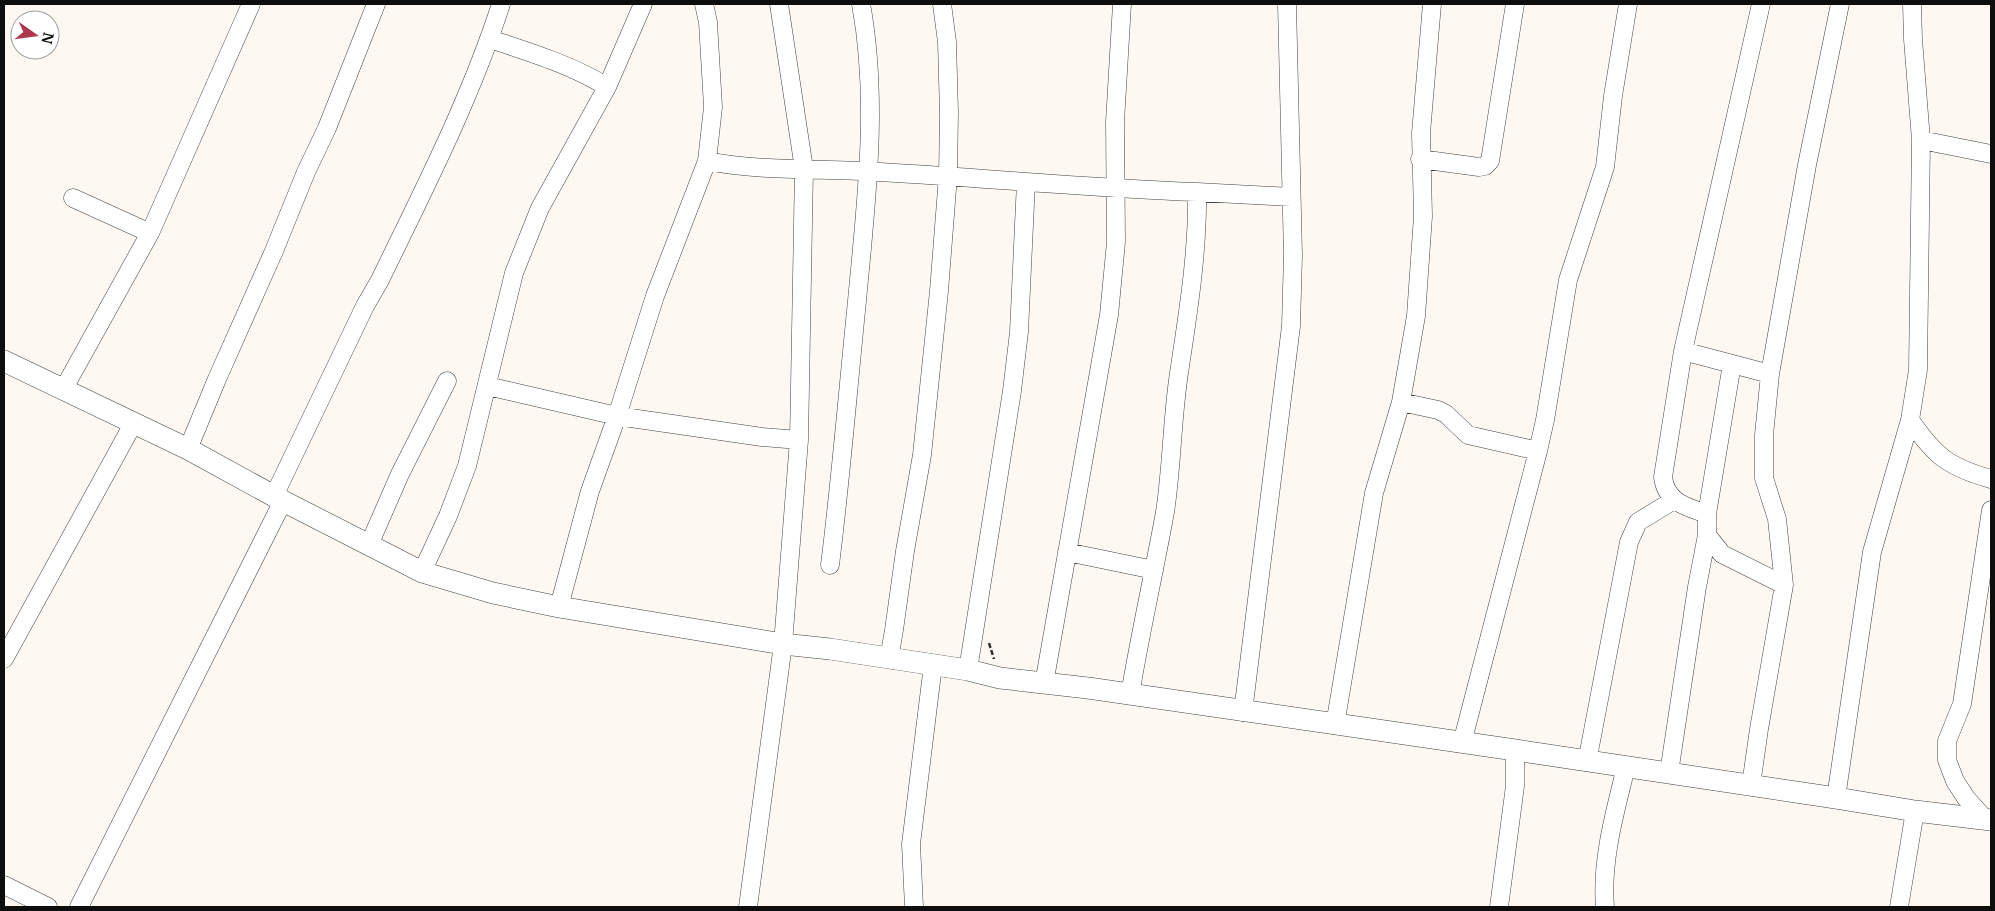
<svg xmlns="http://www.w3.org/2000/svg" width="1995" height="911" font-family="Merriweather,serif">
	<rect width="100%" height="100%" fill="#fdf9f2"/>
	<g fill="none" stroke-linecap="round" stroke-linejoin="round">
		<g stroke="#414141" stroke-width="19">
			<path id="minor" d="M490,39c39,13 82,26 117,48
				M1921,140l70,14
				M1420,159l59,8 6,-1 5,-5 25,-157
				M707,161c57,11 115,7 173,11 105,6 211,16 317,20
				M73,198l77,35
				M1683,351l87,23
				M487,386l130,30 145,21 37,3
				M63,390l87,-157 101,-229
				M1401,402l37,8 8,4 22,21 70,16
				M1910,420c25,36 38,47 81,59
				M188,449l29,-70 57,-128 32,-79 21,-44 49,-124
				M274,496l91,-190 15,-26c44,-91 90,-180 121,-276
				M1707,514l25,-150
				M1707,535v-21c-21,-7 -41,-12 -44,-37l20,-126 78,-347
				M369,545l31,-71 47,-93
				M1067,552l87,18
				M830,565c11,-88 18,-176 27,-264 9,-98 22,-199 4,-297
				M422,572l26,-56 19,-50 47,-193 26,-65 67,-121 36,-83
				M559,607l31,-116 27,-75 38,-120 52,-135 6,-54 -5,-85 -4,-18
				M4,659l129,-235
				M889,659l5,-29 11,-79 17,-96 17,-164 9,-115 1,-63 -2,-71 -5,-38
				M968,670l44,-279 7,-59 7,-150
				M1044,684l65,-369 7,-73 -1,-120 7,-118
				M1130,695c10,-61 24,-122 35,-183 7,-46 7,-93 14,-139 9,-60 19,-121 18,-181l94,5
				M1243,712l48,-386 2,-71 -6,-251
				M1335,725l39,-232 27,-91 15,-86 7,-100 -2,-83 11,-129
				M1462,743l76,-292 7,-31 23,-140 37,-113 8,-71 15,-92
				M1587,762l42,-220 9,-20 36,-22
				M1669,773l28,-186 10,-52 15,19 62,31
				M1751,785l8,-56 25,-144 -7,-66 -13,-41v-43l6,-61 37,-209 33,-161
				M1836,798l36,-246 38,-132 8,-50 3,-230 -8,-101 -1,-35
				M1985,819l-19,-21 -11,-17 -8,-21v-19l15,-37 29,-194
				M4,885l44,22
				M79,907l204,-406
				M748,907l35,-263 16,-204 5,-271 -25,-165
				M914,907l-3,-63 22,-179
				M1499,907l16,-121v-36
				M1605,907c-4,-46 10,-95 21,-140
				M1899,907l16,-96"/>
		</g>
		<g stroke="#414141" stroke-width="22">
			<path id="tertiary" d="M4,361l184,88 95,52 139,71 71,21 66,14 224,37 47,5 138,21 32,8 88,10 427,62 321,48 79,13 76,9"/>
		</g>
		<path stroke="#303030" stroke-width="2.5" stroke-dasharray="5 2.5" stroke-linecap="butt" d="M989,643l5,16"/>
		<use href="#minor" stroke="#fff" stroke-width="18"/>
		<use href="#tertiary" stroke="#fff" stroke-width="21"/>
	</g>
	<rect width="1995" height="911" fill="none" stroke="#0e0e0e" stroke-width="10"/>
	<g transform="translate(35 35) rotate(104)"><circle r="24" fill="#ffffff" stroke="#9f9f9f"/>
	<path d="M0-4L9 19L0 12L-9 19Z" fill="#ae374d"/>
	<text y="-8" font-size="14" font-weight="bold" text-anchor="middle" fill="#0e0e0e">N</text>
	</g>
</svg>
